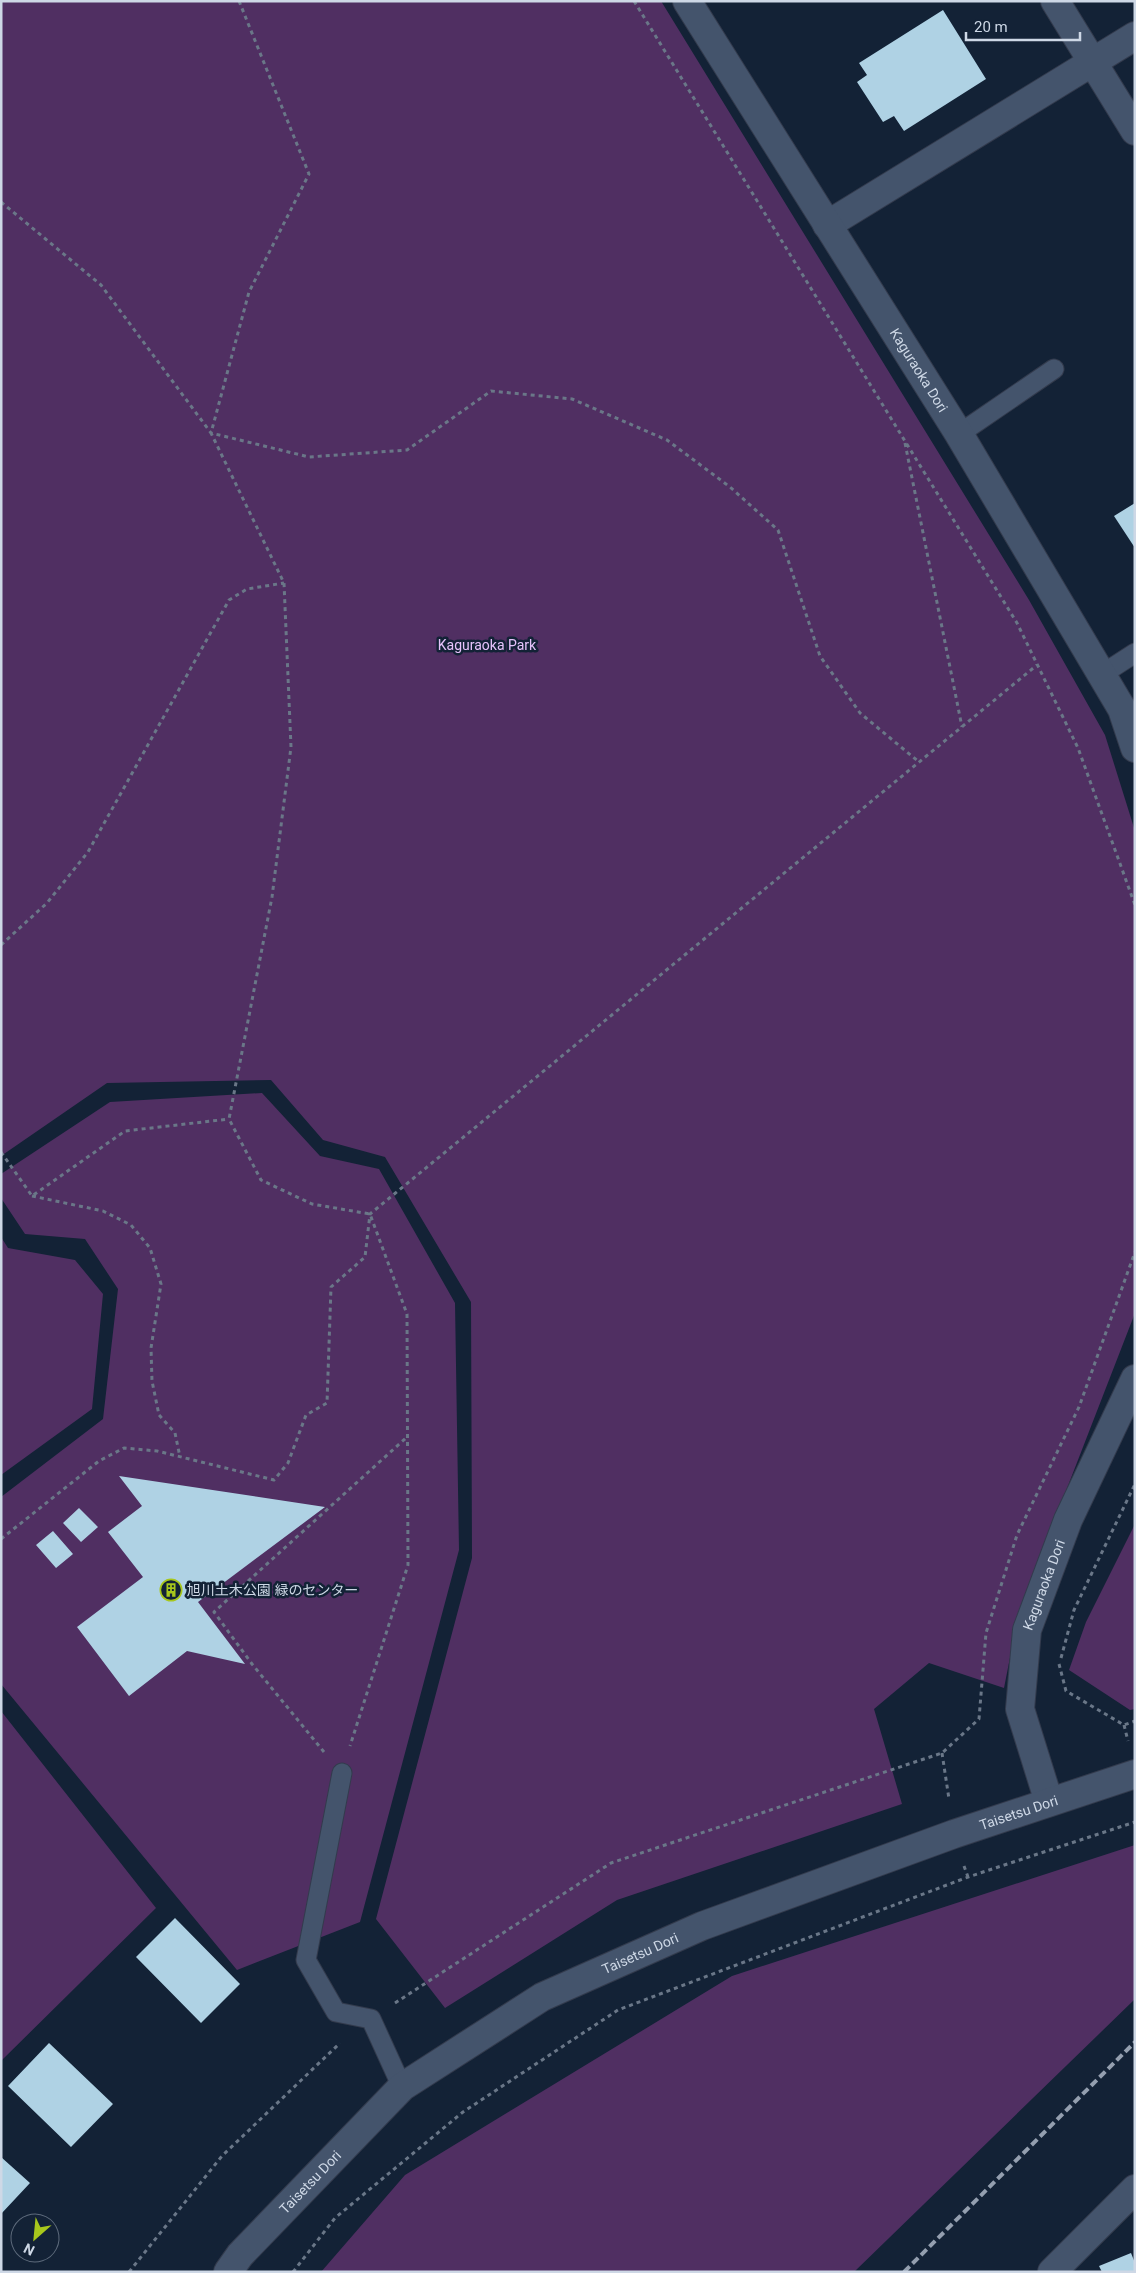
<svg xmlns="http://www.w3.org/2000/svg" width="1136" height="2273" font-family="Roboto,'Noto Sans JP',sans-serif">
	<rect width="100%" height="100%" fill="#132236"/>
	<path fill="#502f62" d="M1,1h660l368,599 76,135 30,96v482l-116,299 -15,76 -75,-25 -55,46 28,95 -285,96 -172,108 -69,-89 96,-361 -1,-256 -86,-145 -62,-17 -52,-60 -164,3 -106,73z
		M262,1093l58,63 59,13 76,134 4,247 -99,372 -123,48 -236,-286v-187l102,-78 15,-130 -33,-50 -60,-5 -24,-36v-24l109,-72z
		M1,1237l7,11 67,12 28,34 -11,115 -91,66z
		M1135,1524v185l-5,1 -61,-40 17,-48z
		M1,1711l155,197 -155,153z
		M1135,1845v154l-281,273h-533l84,-97 327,-199z"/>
	<path fill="#afd2e4" d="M943,10l43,69 -82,52 -10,-15 -11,6 -26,-40 10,-7 -8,-12z
		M1135,503v45l-21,-32z
		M119,1476l206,31 -127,95 47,62 -58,-13 -58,45 -52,-69 66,-50 -35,-45 34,-26z
		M79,1508l19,19 -17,15 -18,-19z
		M53,1531l20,23 -17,14 -20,-23z
		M175,1918l65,66 -39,39 -65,-66z
		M49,2043l64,61 -42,43 -63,-61z
		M1,2157l29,26 -29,31z
		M1131,2253l4,10v9h-33l-3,-6z"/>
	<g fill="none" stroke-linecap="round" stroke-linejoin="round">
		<g stroke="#333b4d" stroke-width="21">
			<path id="service" d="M959,434l95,-65
				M1101,675l34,-22
				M342,1773l-36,187 30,52 35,7 31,68"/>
		</g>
		<g stroke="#333b4d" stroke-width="30">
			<path id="minor" d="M1055,1l80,130
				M827,225l308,-189
				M1052,2272l83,-83"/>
		</g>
		<g stroke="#333b4d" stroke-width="30">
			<g id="tertiary">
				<path id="s1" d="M687,1l272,433 163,275 13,39"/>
				<path id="s2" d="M1049,1802l-29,-93 7,-79 41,-110 67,-141"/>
			</g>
		</g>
		<g stroke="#333b4d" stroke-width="30">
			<g id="secondary">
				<path id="s3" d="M228,2272l12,-17 162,-168 140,-90 160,-71 252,-92 181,-60"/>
			</g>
		</g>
		<path stroke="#6a7788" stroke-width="3" stroke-dasharray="4 4" stroke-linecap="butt" d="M239,1l70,173 -60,118 -38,141 73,150 7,164 -19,150 -43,222 32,61 51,24 58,10 37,100 1,251 -58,181
			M634,1l383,622 61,125 57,157
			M1,202l100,83 110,148 98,24 98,-7 84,-59 81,8 95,41 63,47 48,43 42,126 40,57 59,49
			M905,443l57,284
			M1,945l46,-42 41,-51 141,-252 18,-11 37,-6
			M1,1152l31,44 93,-65 104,-12
			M32,1196l71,15 28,14 19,23 11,36 -10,64 1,33 7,34 16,18 5,24
			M1,1539l98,-78 25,-13 33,3 117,29 14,-17 18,-48 21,-12 4,-116 34,-30 5,-43 667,-549
			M1061,1658l13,-48 61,-126
			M1059,1664l7,27 58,34 11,-4
			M1124,1725l4,16
			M324,1752l-72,-88 -38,-52 193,-175
			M942,1753l7,46
			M964,1866l4,11
			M395,2003l216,-140 331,-110 37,-34 7,-86 31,-98 62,-128 56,-155
			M129,2272l93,-116 118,-113
			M293,2272l42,-54 128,-106 155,-102 350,-133 167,-55"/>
		<use href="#service" stroke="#44546c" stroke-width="19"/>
		<use href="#minor" stroke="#44546c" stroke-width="28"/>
		<use href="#tertiary" stroke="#44546c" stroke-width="28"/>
		<use href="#secondary" stroke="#44546c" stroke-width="28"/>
		<path stroke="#949faf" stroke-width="4" stroke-dasharray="8 4" stroke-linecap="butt" d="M904,2272l231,-230"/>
	</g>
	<defs>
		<g id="building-ring" transform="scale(1.125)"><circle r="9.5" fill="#132236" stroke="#a8c71c" stroke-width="1.5"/><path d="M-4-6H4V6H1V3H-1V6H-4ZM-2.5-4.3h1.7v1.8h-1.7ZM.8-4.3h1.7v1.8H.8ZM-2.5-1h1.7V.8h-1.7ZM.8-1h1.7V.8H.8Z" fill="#a8c71c"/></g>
	</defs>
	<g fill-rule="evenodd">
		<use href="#building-ring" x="171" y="1590"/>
	</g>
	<g text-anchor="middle" stroke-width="5" stroke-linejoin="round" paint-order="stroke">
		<g font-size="14" fill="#ced8e6" stroke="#132236">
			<text dy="5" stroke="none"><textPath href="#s1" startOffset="436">Kaguraoka Dori</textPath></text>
			<text dy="5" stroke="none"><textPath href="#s2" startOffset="225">Kaguraoka Dori</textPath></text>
			<text dy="5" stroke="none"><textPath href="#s3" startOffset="932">Taisetsu Dori</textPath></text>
			<text dy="5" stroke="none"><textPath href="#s3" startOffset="528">Taisetsu Dori</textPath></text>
			<text dy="5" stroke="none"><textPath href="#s3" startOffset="122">Taisetsu Dori</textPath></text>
		</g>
		<g font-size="14" fill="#e6c2fb" stroke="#132236">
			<text x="487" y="650">Kaguraoka Park</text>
		</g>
		<g font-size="14" fill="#ced8e6" stroke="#132236" text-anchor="start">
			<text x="187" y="1595">旭川土木公園 緑のセンター</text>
		</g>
	</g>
	<rect width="1136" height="2273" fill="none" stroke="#ced8e6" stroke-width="5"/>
	<g transform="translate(35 2238) rotate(207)"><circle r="24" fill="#132236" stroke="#5e6b7c"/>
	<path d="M0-4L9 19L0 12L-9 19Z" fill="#a8c71c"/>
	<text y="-8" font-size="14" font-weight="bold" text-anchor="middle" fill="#ced8e6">N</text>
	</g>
	<path d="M966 32v8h114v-8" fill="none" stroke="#ced8e6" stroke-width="2.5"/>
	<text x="974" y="32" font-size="15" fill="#ced8e6" stroke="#132236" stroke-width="4" paint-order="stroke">20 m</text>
</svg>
